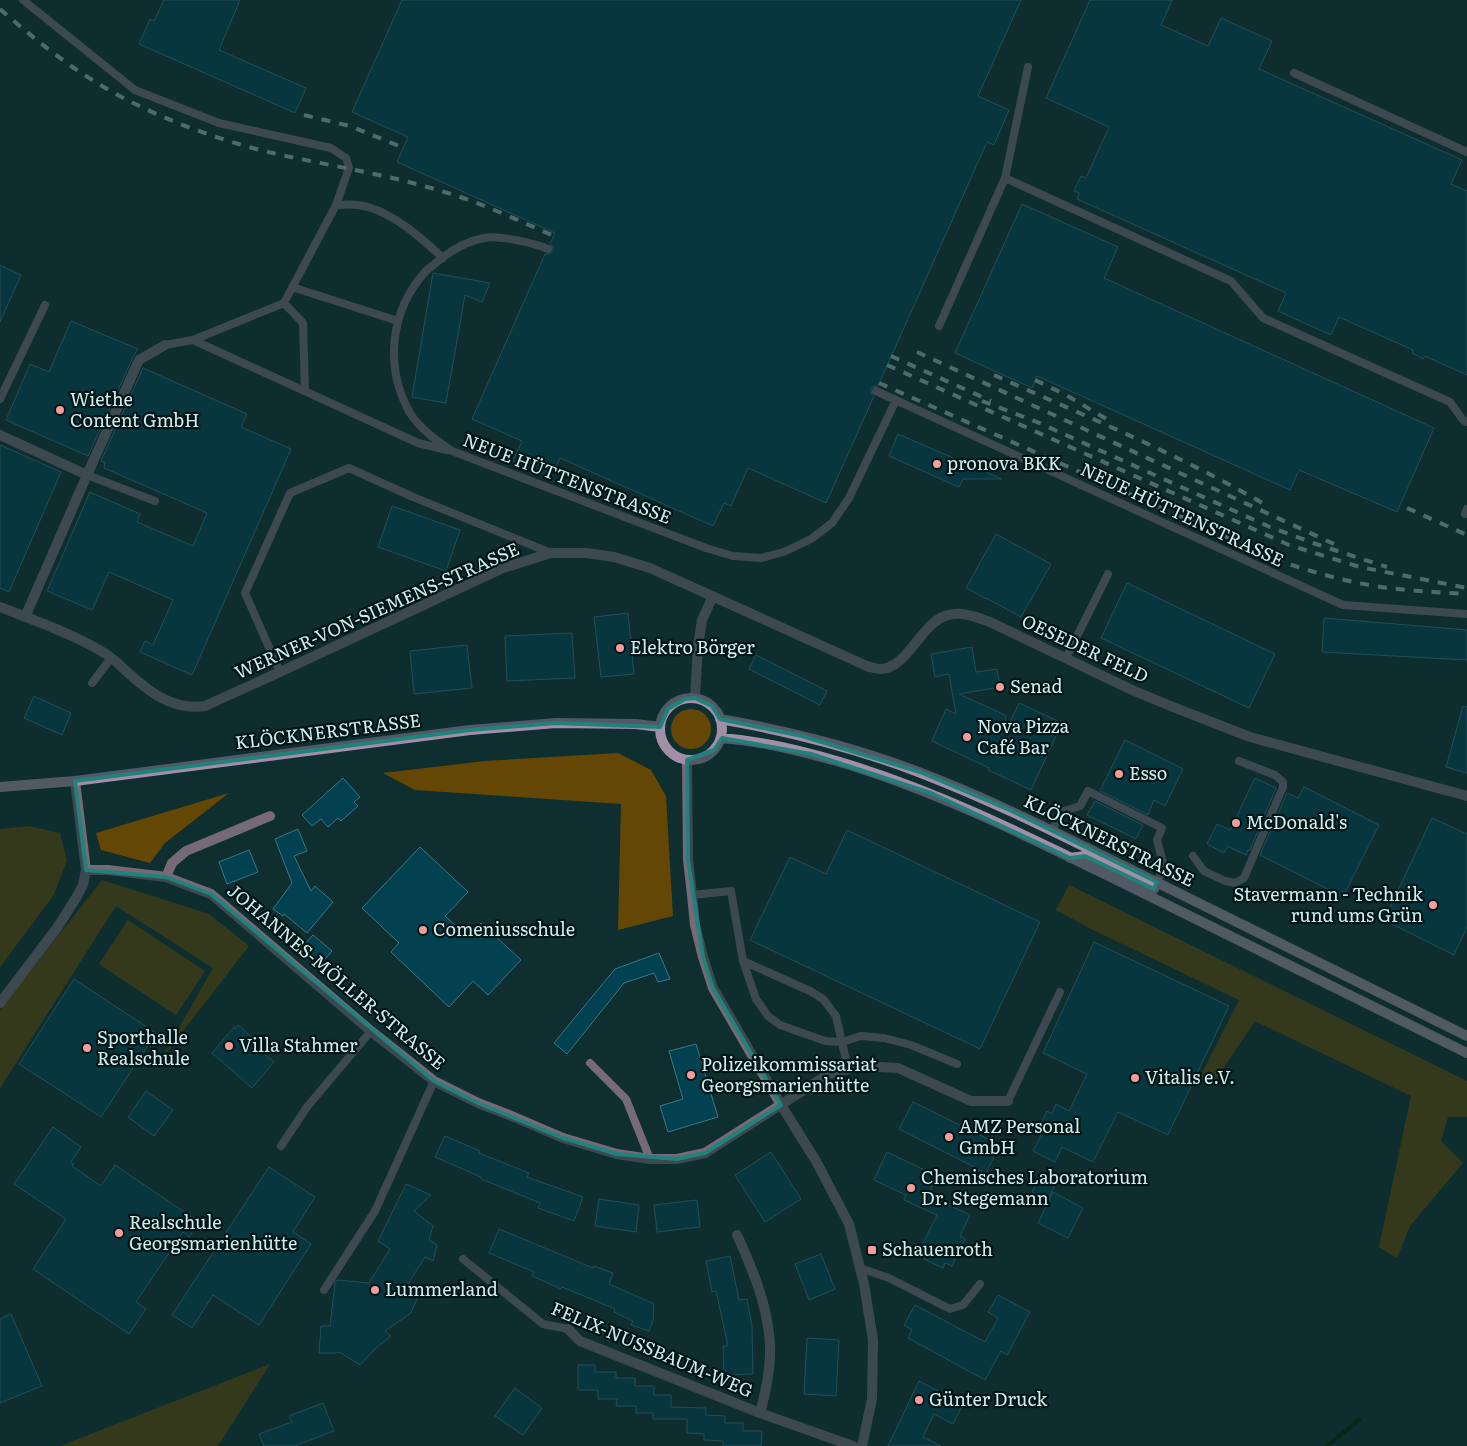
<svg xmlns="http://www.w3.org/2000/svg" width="1467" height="1446" font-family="Literata,serif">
	<rect width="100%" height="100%" fill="#0e2e2f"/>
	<path fill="#654705" d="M671 729a20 20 0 1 1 40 0a20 20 0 1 1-40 0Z
		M618,753l33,17 15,26 7,120 -55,14 3,-126 -206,-14 -32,-17 102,-12z
		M229,793l-64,50 -15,20 -49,-13 -5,-17z
		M28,826l32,7 7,28 -14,35 -53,71v-138z
		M102,880l107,34 40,32 -87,112 51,-90 -97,-62 -116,182v-78z
		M1069,885l398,196v36h-19l-7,24 22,22 -53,63 -13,32 -18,-11 32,-151 -156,-75 -43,64 -13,-6 40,-79 -148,-71 -35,-19z
		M128,920l77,51 -29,44 -77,-51z
		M270,1364l-52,82h-158z"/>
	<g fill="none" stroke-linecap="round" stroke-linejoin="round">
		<path stroke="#061d02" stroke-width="4.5" d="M1327,1446l32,-26"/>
	</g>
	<path fill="#014150" stroke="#3f7585" d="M164,0h76l-21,50 87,38 -11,25 -156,-69 11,-25 4,2z
		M402,0h619l-43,96 31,14 -15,35 -7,-3 -109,244h-3l-4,2v4l3,4 -48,107 -78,-35 -17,38 -7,-3 -11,23 -153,-68 -5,11 -6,-2 -4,8 -32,-14 9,-20 -50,-22 73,-165h4l4,-3v-3l-3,-4 5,-11 -158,-71 11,-25 -56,-25z
		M1090,0h82l-11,25 47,21 13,-28 51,23 -13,28 203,91 -11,24 16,7v184l-42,-19 -2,3 -11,-6 1,-3 -74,-33 -8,18 -53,-24 8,-18 -209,-94 2,-6 -5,-2 7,-15 5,2 23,-51 -63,-29z
		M1022,204l96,43 -14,31 330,150 -37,84 -98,-42 -9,20 -253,-114 -5,12 -77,-35z
		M0,265l21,10 -21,47z
		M433,273l57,10 -8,19 -17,-7 -19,108 -34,-6z
		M71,321l67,28 -5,8 -45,99 -82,-36 24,-56 19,8z
		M143,368l104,46 -6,13 50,22 -99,226 -52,-23 5,-11 8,4 20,-45 -64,-28 -17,38 -45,-19 43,-99 50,22 -3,8 56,24 14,-33 -103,-45 1,-5 -4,-2z
		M898,434l104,45h-39l-4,8 -70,-31z
		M0,445l61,27 -52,120 -9,-4z
		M392,506l68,24 -14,41 -68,-24z
		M996,534l55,30 -30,53 -35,-19v1l-20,-11z
		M1127,583l148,71 -26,54 -148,-70z
		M628,613l6,61 -33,3 -7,-60z
		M1324,618l143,12v30l-145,-8z
		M572,633l3,45 -68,3 -2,-45z
		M467,645l5,43 -58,6 -4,-43z
		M972,647l4,25 21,-3 3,18 -41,7 46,21 2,13 12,-25 43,20 -31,67 -43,-20 1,-2 -57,-27 14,-32 10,5 -7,-40 -14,3 -4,-23z
		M756,655l71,36 -7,14 -71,-36z
		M34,696l37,17 -9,22 -38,-17z
		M1463,706l4,1v66l-21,-6z
		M1125,740l58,29 -18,37 -11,-6 -6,15 -48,-24z
		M343,778l17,19 -6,5 4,4 -17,15 -3,-3 -10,9 -7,-8 -9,7 -10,-11z
		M1255,778l21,10 -26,62h-2l-2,5 -19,-9 -3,7 -17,-9 10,-20 13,6z
		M1304,787l75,38 -36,72 -83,-42 27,-62 11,5z
		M1095,801l48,24 -7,14 -49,-24z
		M1432,818l35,16v93l-13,28 -70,-35z
		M298,829l9,22 -13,5 17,35 4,-5 18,16 -26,31 -23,-19 -1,2 -10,-7 19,-26 -17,-44z
		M847,830l193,92 -60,127 -230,-109 40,-83 36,17z
		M420,847l48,45 -23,24 23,21 13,-14 40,37 -33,35 -15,-14 -24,26 -58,-55 8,-9 -37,-35z
		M249,850l9,22 -31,12 -8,-22z
		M313,935l19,16 -13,15 -19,-17z
		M1094,942l135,64 -61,129 -50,-23 -25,50 -31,-15 -7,15 -22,-11 13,-26 -5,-2 6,-12 5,3 4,-10 13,7 18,-37 -44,-21z
		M659,953l11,26 -12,3 -4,-9 -30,10 -57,71 -13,-11 61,-74z
		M74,979l82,54 -55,84 -82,-53z
		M238,1025l17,15 -3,3 22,19 -22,26 -40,-35 22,-26 1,2z
		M696,1044l22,73 -50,15 -8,-26 23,-7 -14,-48z
		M146,1091l27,19 -19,26 -26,-19z
		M913,1102l87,43 -14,28 -87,-44z
		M53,1127l28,20 -10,15 3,2 -2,2 29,20 14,-21 84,57 -10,15 -6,-5 -47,70 10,7 -17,25 -96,-65 33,-50 -52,-35z
		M445,1136l35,15 -1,2 50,20 -2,4 56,20 -9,24 -36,-13 2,-5 -59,-24v-2l-46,-20z
		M771,1152l30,47 -36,23 -30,-47z
		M887,1152l50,24 -9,19 42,20 -10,21 5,3 -13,27 -7,-3 -2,5 -19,-9 2,-5 -7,-3 18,-36 -33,-15 2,-5 -32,-15z
		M269,1167l46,30 -22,35 18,12 -52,81 -46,-30 -21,33 -20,-13z
		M1039,1176l17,7 -8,17 -16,-8z
		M406,1184l25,11 -17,16 19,15 -4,14 8,5 -4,16 -8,-4 -17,27 12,8 -9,21 -26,18 6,5 -15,12 -16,17 -21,-13 -4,1h-16l2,-27h9l5,-43 2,-3 32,3 21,-34 -12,-8z
		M1053,1192l30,16 -15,30 -30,-15z
		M599,1199l40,6 -3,27 -41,-6z
		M697,1200l3,27 -43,5 -3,-27z
		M499,1229l94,39 1,-2 19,7 -4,11 45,20 -1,17 -4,10 -18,-6 2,-4 -19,-9 1,-3 -53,-22 -1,2 -29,-13 2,-4 -45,-19z
		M821,1254l14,35 -26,11 -14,-36z
		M730,1256l9,44 8,-1 5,27 1,48 -29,1 -1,-29h5l-12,-55 -4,1 -6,-31z
		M998,1295l32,17 -23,43 -6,-4 -16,29 -77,-42 4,-8 -8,-5 11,-20 70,37 13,-24 -10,-6z
		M11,1314l31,72 -42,17v-84z
		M807,1338l32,2 -3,56 -32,-2z
		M578,1365h17v7h21v6h19v8h19v9h17v12l35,1v7l19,1v7h18v8h19l-1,15h-38v-5l-19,-1v-6l-17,-1v-14h-34v-6h-17v-7h-20l1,-7h-19v-9h-20z
		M919,1381l44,23 -10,20 -19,-10 -11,23 18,9h-53z
		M515,1388l27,20 -19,27 -28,-19z
		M323,1403l11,28 -39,15h-31l-5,-12 33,-12 -3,-6z"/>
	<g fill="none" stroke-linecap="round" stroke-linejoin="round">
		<path stroke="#766a79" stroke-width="8" d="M23,0l112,90 84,33 112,25 15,10 3,10 -13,37 -52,98 -91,37 -28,5
			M1294,73l173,79
			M1005,178l226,103 32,37 187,84 13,18 4,2
			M336,205c10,-1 22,-1 32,2 28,8 53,31 75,51
			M548,249c-14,-6 -49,-14 -64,-11 -16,3 -31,11 -43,21 -5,4 -11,8 -15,12 -36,39 -42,96 -16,142 10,16 26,27 42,38l254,97 27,8 28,2 23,-6 27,-13 21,-16 17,-25 47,-98
			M292,287l106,34
			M284,303l19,20 2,68
			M939,326l66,-148 23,-111
			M193,340l225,103 29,7
			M876,391l467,214 124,9
			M0,399l45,-94
			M87,475l68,26
			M1465,514l2,-5
			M1066,658l42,-84
			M280,672l-35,-79 45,-100 59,-25 64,29 138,56
			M92,683l19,-25
			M1052,831l9,-19 19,-6 8,-15 74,37 -5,12 7,27 -7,15
			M1193,856l11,15 21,10 10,2 9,-5 39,-91v-5l-8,-7 -36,-14
			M692,895l39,-4 12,70 67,30 13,8 13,17 12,53
			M743,961l13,38 12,17 12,9 45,16 17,1 19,-6 23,2 27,7 46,19
			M590,1063l36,36 24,60
			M1008,1101l52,-109
			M281,1146l26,-39 64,-76
			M463,1259l80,65 25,5
			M860,1268l29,10 61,31 13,-4 17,-21
			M324,1290l51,-79 59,-130"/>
		<path stroke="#766a79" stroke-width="10" d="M0,435l87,40
			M0,607c33,13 71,26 101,44 9,5 17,12 24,19 23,21 47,41 80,36l75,-34 223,-104 48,-15h36l27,4 36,11 219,99c3,0 8,2 11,2 27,0 40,-44 65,-53 15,-6 31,1 45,6l142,68 41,17 77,30 217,59
			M25,617l62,-142 52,-115 26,-15
			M695,698l3,-52 4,-26 11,-24
			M687,760l1,100 4,35 3,30 8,32 10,31 68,117 35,56 33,63 15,60 9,56 -1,59 -10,47
			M86,870h22l58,7 45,17 160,137 63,50 44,22 36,14 49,21 54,16 33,5h27l28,-6 124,-79 32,-8 37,2 73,33h37
			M166,877l6,-14 14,-12 84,-35
			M0,1003l57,-75 19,-30 7,-13 3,-15 -11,-89
			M737,1235c16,35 31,71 33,110 1,23 -4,46 -10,68
			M568,1329l12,12 180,72 93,33"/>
		<path stroke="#a28fa7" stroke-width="10" d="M660 729a31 31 0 1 1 62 0a31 31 0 1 1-62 0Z
			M720,719c68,12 137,29 201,54 78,30 152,68 227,105 107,52 213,105 319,158
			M721,738c41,3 80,13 119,24 103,31 197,79 293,126 111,55 223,109 334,165
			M0,787l75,-6 395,-51 86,-7 80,1 24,3
			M1070,858l15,-2 69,33 3,-7"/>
		<path stroke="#99b7b8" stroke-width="4" stroke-dasharray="9 9" stroke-linecap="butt" d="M0,9c24,21 48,41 74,59 56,39 124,66 190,83 59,14 119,22 177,40 39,11 76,29 113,45
			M304,115l46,11 54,22
			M917,352l417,192
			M891,356l100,45
			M887,365l402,180 71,22 107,21
			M994,375c93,42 187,80 275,132
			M1035,380l31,15 42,25
			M879,383l404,179c30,10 60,19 92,24 31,5 61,6 92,8
			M982,401l55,21 233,105 46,17 71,23
			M1407,508l60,27"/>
	</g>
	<path d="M0 0H1467V1446H0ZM695,698l17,8 8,13 82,17 118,36 92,39 145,71 -3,7 -69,-33 -15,2 -139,-65 -120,-39 -89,-16 -8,12 -27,10 1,100 15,97 10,31 68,117 -76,48 -28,6 -60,-5 -54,-16 -85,-35 -44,-22 -223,-187 -45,-17 -80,-7 -11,-89 395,-51 86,-7 104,4 8,-18 17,-10z" fill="#0e2e2f" fill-opacity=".55" fill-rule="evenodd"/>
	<path fill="none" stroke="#22827b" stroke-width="4" stroke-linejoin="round" d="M695,698l17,8 8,13 82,17 118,36 92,39 145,71 -3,7 -69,-33 -15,2 -139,-65 -120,-39 -89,-16 -8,12 -27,10 1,100 15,97 10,31 68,117 -76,48 -28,6 -60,-5 -54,-16 -85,-35 -44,-22 -223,-187 -45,-17 -80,-7 -11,-89 395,-51 86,-7 104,4 8,-18 17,-10z"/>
	<g fill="#f59b9c" stroke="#001516" stroke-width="2">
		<circle cx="60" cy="410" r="5"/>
		<circle cx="937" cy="464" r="5"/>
		<circle cx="620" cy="648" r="5"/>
		<circle cx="1000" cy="687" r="5"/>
		<circle cx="967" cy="737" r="5"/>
		<circle cx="1119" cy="774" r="5"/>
		<circle cx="1236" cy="823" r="5"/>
		<circle cx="1433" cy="905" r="5"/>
		<circle cx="423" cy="930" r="5"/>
		<circle cx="229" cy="1046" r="5"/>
		<circle cx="87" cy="1048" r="5"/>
		<circle cx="691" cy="1075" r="5"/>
		<circle cx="1135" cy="1078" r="5"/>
		<circle cx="949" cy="1137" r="5"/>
		<circle cx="911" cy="1188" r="5"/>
		<circle cx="119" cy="1233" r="5"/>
		<rect x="867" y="1245" width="10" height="10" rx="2.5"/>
		<circle cx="375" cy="1290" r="5"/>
		<circle cx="919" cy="1400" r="5"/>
	</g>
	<g text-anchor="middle" stroke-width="4.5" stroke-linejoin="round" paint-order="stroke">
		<g font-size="18" fill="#d1eeef" stroke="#001516" text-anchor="start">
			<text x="70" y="406">Wiethe<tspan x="70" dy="21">Content GmbH</tspan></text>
			<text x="947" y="470">pronova BKK</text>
			<text x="630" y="654">Elektro Börger</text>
			<text x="1010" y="693">Senad</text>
			<text x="977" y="733">Nova Pizza<tspan x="977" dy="21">Café Bar</tspan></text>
			<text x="1129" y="780">Esso</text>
			<text x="1246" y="829">McDonald's</text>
			<text x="1423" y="901" text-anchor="end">Stavermann - Technik<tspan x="1423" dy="21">rund ums Grün</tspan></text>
			<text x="433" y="936">Comeniusschule</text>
			<text x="97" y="1044">Sporthalle<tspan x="97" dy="21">Realschule</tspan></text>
			<text x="239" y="1052">Villa Stahmer</text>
			<text x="701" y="1071">Polizeikommissariat<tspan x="701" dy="21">Georgsmarienhütte</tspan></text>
			<text x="1145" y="1084">Vitalis e.V.</text>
			<text x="959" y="1133">AMZ Personal<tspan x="959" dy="21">GmbH</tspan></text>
			<text x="921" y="1184">Chemisches Laboratorium<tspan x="921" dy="21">Dr. Stegemann</tspan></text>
			<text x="129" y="1229">Realschule<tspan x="129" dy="21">Georgsmarienhütte</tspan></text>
			<text x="882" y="1256">Schauenroth</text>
			<text x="385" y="1296">Lummerland</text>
			<text x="929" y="1406">Günter Druck</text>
		</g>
		<g font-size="18" fill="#d1eeef" stroke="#001516">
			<text transform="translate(567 479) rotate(21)" y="6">NEUE HÜTTENSTRASSE</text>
			<text transform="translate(1182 515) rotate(25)" y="6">NEUE HÜTTENSTRASSE</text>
			<text transform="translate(377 611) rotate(-24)" y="6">WERNER-VON-SIEMENS-STRASSE</text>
			<text transform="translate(1085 649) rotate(25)" y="6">OESEDER FELD</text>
			<text transform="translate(328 732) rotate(-7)" y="6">KLÖCKNERSTRASSE</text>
			<text transform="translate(1109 841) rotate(26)" y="6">KLÖCKNERSTRASSE</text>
			<text transform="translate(336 977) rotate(40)" y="6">JOHANNES-MÖLLER-STRASSE</text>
			<text transform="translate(652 1350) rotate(23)" y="6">FELIX-NUSSBAUM-WEG</text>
		</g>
	</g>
</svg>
